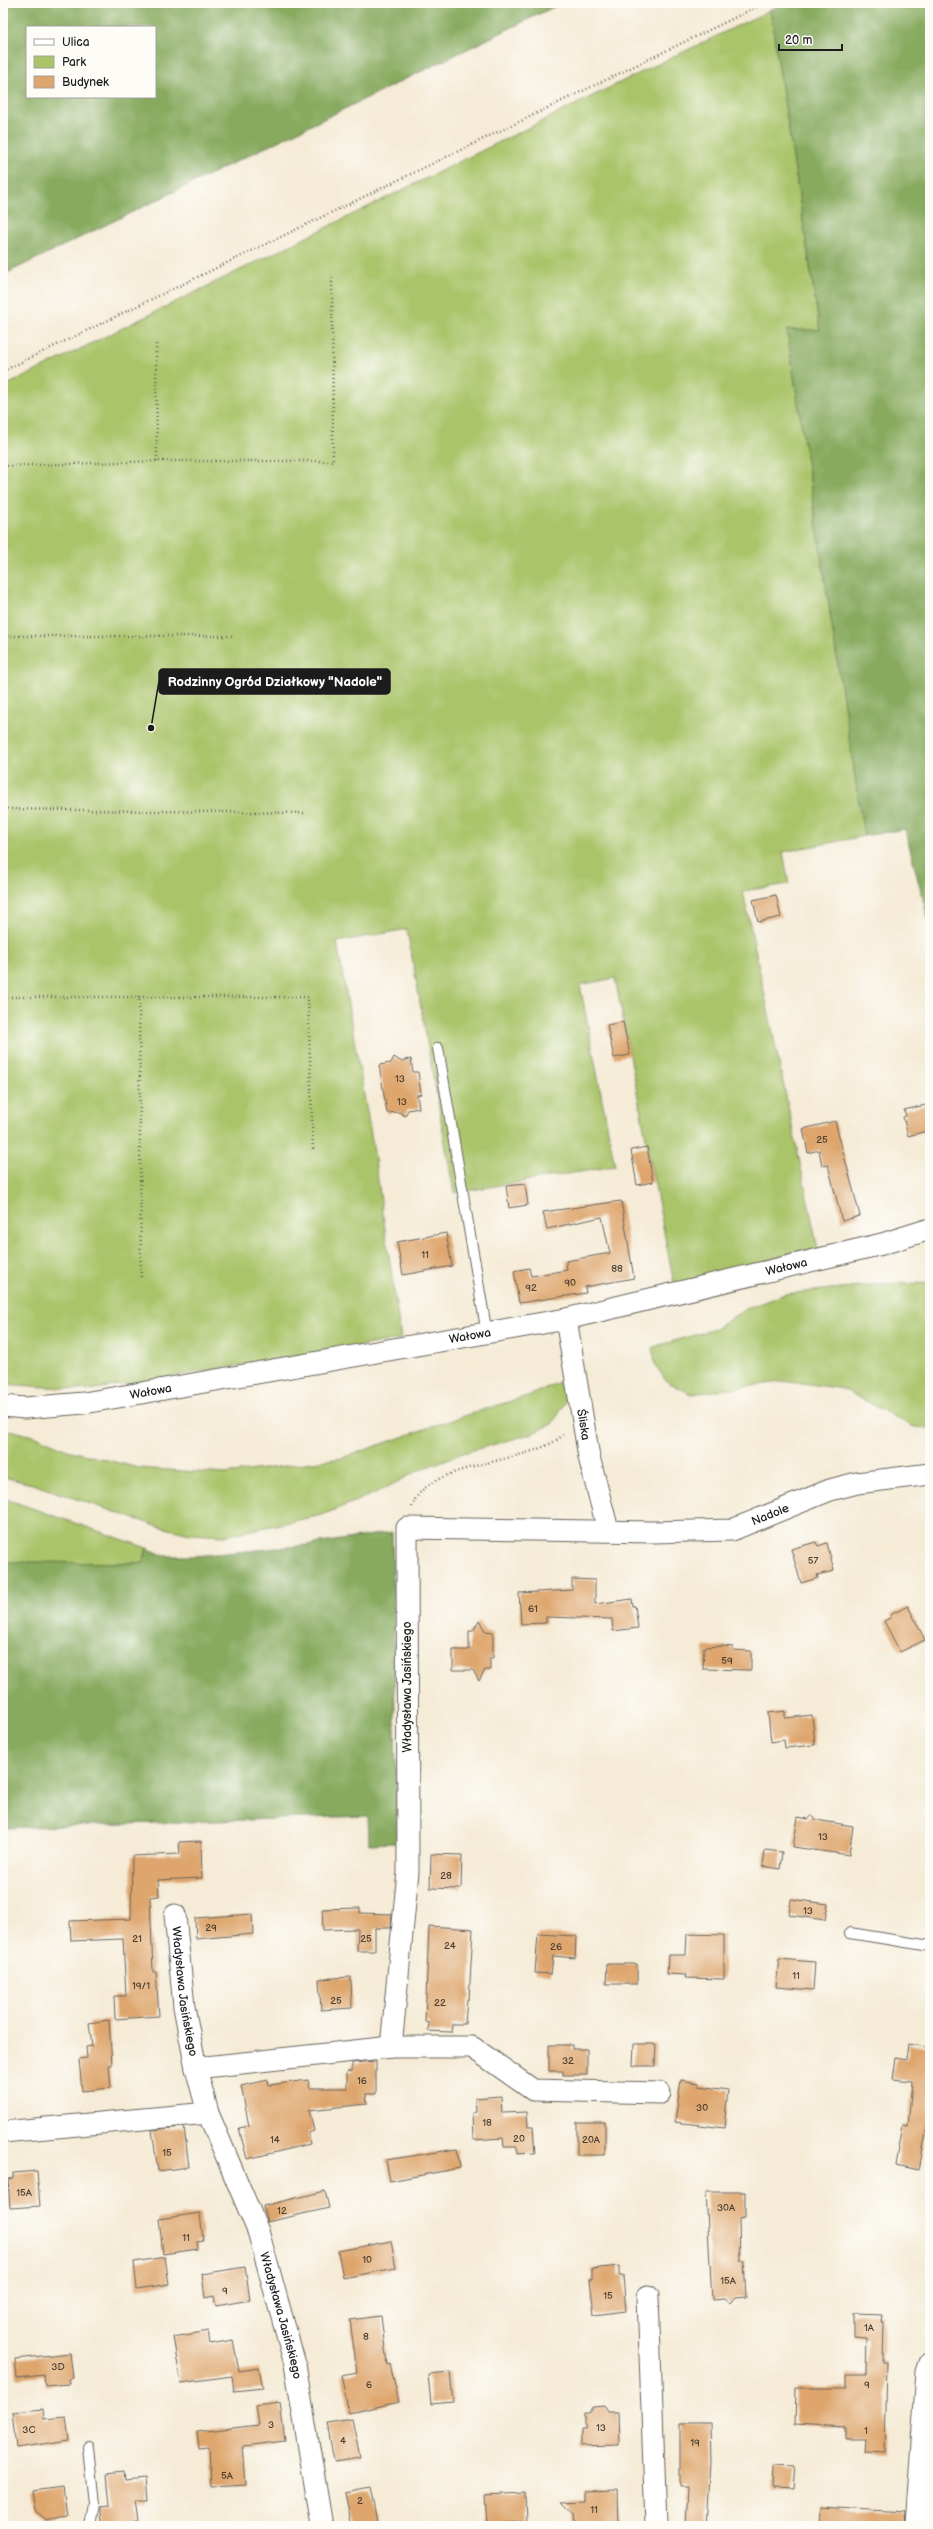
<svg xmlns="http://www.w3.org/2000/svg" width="933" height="2529" font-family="'Balsamiq Sans',sans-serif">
	<rect width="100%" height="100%" fill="#fdfcf7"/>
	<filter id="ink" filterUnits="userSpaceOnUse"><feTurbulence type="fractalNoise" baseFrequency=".025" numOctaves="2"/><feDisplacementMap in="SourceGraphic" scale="8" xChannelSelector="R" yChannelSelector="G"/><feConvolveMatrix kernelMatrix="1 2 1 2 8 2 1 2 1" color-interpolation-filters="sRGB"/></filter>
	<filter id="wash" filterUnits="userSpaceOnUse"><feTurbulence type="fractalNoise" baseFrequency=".012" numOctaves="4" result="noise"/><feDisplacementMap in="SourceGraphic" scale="16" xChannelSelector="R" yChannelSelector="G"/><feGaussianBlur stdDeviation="0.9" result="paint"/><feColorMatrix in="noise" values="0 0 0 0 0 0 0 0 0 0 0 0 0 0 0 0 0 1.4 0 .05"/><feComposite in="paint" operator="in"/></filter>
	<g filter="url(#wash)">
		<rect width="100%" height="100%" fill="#f5ebd6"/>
		<path fill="#aac46a" stroke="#637043" d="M770,10l50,321 -33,-1 77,506 -81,16 6,32 -46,7 75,358 -144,35 -59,-306 -35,7 35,181 -161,27 -47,-264 -70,13 36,204 28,193 -311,51 -87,-6v-997l614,-303z
			M930,1283v145l-16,-1 -71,-38 -54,-8 -98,13 -25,-13 -11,-17 -2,-17 62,-18 30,-20 40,-15 93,-10z
			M559,1382l8,17 -15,25 -21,10 -68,19 -41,16 -44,23 -56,23 -98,21 -34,-2 -37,-9 -121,-41 -29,-7v-47l11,1 26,7 27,12 72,18 87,6 116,-16 94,-33 94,-30z
			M3,1498l144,50 -3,15 -141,-1z
			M930,2474v52h-3z"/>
		<path fill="#87aa5e" stroke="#52633d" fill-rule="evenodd" d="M3,3h559l-559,272zM27,27h128v70h-128z
			M785,3h145v924l-25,-98 -41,7 -77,-506h33l-50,-320z
			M392,1532l5,311 -28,1 -1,-28 -365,12v-266l140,1 4,-15 18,8h30l113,-11z"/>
		<g id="blocks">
			<path fill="#dea66d" d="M776,895l5,22 -23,5 -5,-22z
				M623,1022l7,33 -16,3 -7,-33z
				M394,1057l6,4 11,-2 2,13h5l3,22 -4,1 2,13 -11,2 -3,6 -6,-4 -12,1 -8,-48 12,-2z
				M930,1104v26l-22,6 -5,-19 3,-1 -2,-6z
				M835,1121l25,95 -18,5 -14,-56 -6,1 -3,-16 -11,3 -5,-24z
				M647,1147l6,35 -16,3 -6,-35z
				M525,1184l3,21 -19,3 -3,-22z
				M621,1201l13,77 -49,9 1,6 -67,10 -5,-32 15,-3 2,8 36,-6 -1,-9 44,-8 -8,-36 -55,12 -4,-17z
				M446,1233l6,33 -49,9 -6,-33z
				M816,1542l2,4 9,-3 7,28 -17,4 1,3 -17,5 -10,-34z
				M572,1579l23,1v24l37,-5 1,7h2l3,22 -25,3 -1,-12 -66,-2v6l-25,1 -2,-31 53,-3z
				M908,1606l17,34 -25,12 -16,-31 8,-4 -2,-2z
				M479,1620l6,11 8,1v26h-3v12h-5l-6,11 -6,-11h-20v-20h16v-19h4z
				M724,1646l9,1v3l18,1v19l-48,-1 1,-22z
				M785,1711v7l27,-3 3,30 -30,3 -1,-8 -13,2 -3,-29z
				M813,1815l3,5 37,6 -4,29 -56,-8 5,-30 10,2z
				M201,1841l1,37 -44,2 1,16 -9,1 3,75h3l3,44 -44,3 -1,-23h12l-3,-57 -52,2 -1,-20 61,-2 1,-63 48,-2 -1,-12z
				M765,1850l17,2 -2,17 -17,-3z
				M431,1854l31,1 -1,34 -31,-1z
				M791,1899l37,5 -3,16 -36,-5z
				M360,1908v5l32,1 -1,14h-16v23h-18l1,-22 -35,1 -1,-21z
				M252,1914l1,20 -57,5 -1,-21z
				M429,1926l44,3 -4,70h-2l-2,25h-13l-1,8 -23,-1 1,-8 -4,-1z
				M538,1934l38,2 -1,22 -22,-2 -2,18 -16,-1z
				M687,1934l37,1v44l-39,-1 1,-3 -19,-1 1,-19h18z
				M779,1959l36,3 -2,28 -37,-3z
				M607,1964h30v20h-31z
				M351,1977l1,31 -31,2 -2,-31z
				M109,2020l3,45h-3l2,23 -29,3 -3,-32 8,-1 -1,-11 6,-1 -3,-23z
				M634,2044h22l-1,22h-22z
				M908,2044l22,4v62l-11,60 -23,-5 7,-40 5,1 4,-45 -19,-2 3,-21 10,2z
				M549,2045h23v4h15v26h-24v-4h-14z
				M376,2061v33h-10l1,10 -58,6 5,21 -6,2 2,11 -63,15 -8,-31 10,-2 -8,-40 27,-6 1,5 39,-5 2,8h37v-16l5,-1v-8z
				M681,2080l18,3v3l29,4 -4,38 -49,-6z
				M501,2096l1,17 25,-1 1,15h5l2,26 -18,1v-7h-13l-1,-9 -30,2 -1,-27 4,-1 -1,-14z
				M577,2122h28v33h-28z
				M184,2127l5,40 -31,4 -6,-41z
				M457,2149l3,19 -70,13 -4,-21z
				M37,2171l3,35 -30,2 -2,-29 5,-1v-5z
				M325,2191l4,17 -62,14 -4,-16z
				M706,2192h39v25l-6,1 1,43h4l2,36 -11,1 -5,6 -6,-5 -12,1z
				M200,2213l3,28 -6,1 1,7 -35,5 -4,-35z
				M391,2241l5,27 -53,10 -5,-27z
				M165,2257l4,27 -32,5 -3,-27z
				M619,2266v10h4l3,35 -32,4 -4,-36h2v-10z
				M245,2267l5,33 -34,6 -2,-10 -9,2 -3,-24z
				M854,2314l28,1 -1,7h3l-1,40h4l-2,91 -21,-1 1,-13h-19v-11l-51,-3 1,-37h51v-14h19l1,-35 -13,-1z
				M381,2316l6,49 3,-1 9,38 -50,11 -8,-38 16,-3 -7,-52z
				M208,2331l2,13 23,-4 6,31 20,-3 4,20 -29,3 -2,-15 -51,7 -8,-46z
				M70,2353l3,25 -5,1 1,5 -24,2 -1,-11 -27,3 -2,-19z
				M450,2372l3,30 -22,2 -3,-30z
				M280,2403l5,38 -42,5 3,39 -35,2 -2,-40 -10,1 -2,-16 62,-7 -3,-19z
				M604,2406l4,6h10l1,33 -38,1v-17h4v-16h5l3,-6z
				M43,2409l1,10 22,-2 3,23 -53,8 -4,-36z
				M352,2419l8,38 -26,4 -7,-38z
				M680,2423h30l1,39 -4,64h-21l2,-40h-8z
				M774,2466l21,1 -2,21 -20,-1z
				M124,2472l1,8 20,-2 2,24h-12l3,19 -37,5 -1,-19 10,-1 -3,-32z
				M63,2487l4,27 -20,6 -13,-10 -3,-19z
				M370,2488l8,38h-26l-7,-33z
				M617,2490l1,36h-44l-1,-13 -11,-11 22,-1v-10z
				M525,2493l1,29 -39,2 -2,-29z
				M820,2507l85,5 -1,14h-85z"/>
		</g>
	</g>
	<g filter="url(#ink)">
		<use href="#blocks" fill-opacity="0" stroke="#68645d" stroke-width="1"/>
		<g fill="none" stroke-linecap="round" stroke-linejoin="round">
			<g stroke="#68645d" stroke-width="12">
				<path id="lane" d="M438,1048l49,286
					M850,1933l80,13
					M88,2447l6,57 -4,22"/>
			</g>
			<g stroke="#68645d" stroke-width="23">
				<g id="street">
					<path id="s1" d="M566,1319l23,138 19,73"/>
					<path id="s2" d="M3,1406l22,2 59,-5 482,-84 316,-75 48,-15"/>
					<path id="s3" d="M175,1915l9,92 12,61 12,45 50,118 37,133 27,162"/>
					<path id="s4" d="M391,2047l17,-175 -1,-344 246,4 79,-2 98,-40 27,-7 73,-9"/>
					<path d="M196,2068l195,-21h81l61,43 127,3"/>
					<path d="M3,2132l205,-19"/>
					<path d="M648,2296l8,230"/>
					<path d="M916,2526l11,-154 3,-9"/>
				</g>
			</g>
			<path stroke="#68645d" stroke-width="2.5" stroke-dasharray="1 3" stroke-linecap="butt" d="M156,344l1,117
				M3,371l762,-368
				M3,466l154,-5h176l-1,-183
				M3,636h229
				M3,809l304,4
				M139,996l2,284
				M3,997h305l5,152
				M412,1507c13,-47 120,-42 151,-72"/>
			<use href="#lane" stroke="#fff" stroke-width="10"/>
			<use href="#street" stroke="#fff" stroke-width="21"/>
		</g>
	</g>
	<g text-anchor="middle" stroke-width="4" stroke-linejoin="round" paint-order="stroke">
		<g font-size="10" fill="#4c3e30">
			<text x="400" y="1082">13</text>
			<text x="402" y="1105">13</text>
			<text x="822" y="1143">25</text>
			<text x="425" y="1258">11</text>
			<text x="617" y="1272">88</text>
			<text x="570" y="1286">90</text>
			<text x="531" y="1291">92</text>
			<text x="813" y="1564">57</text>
			<text x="533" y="1612">61</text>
			<text x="727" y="1664">59</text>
			<text x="823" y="1840">13</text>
			<text x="446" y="1879">28</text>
			<text x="808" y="1914">13</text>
			<text x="211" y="1931">29</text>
			<text x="137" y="1942">21</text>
			<text x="366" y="1942">25</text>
			<text x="450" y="1949">24</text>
			<text x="556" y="1950">26</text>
			<text x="796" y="1979">11</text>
			<text x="141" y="1989">19/1</text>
			<text x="336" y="2004">25</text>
			<text x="440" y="2006">22</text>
			<text x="568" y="2064">32</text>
			<text x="362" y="2084">16</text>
			<text x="702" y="2111">30</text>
			<text x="487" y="2126">18</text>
			<text x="519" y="2142">20</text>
			<text x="275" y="2143">14</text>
			<text x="591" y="2143">20A</text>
			<text x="167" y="2156">15</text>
			<text x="24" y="2196">15A</text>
			<text x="726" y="2211">30A</text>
			<text x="282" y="2214">12</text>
			<text x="186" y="2241">11</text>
			<text x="367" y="2263">10</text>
			<text x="728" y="2284">15A</text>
			<text x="225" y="2294">9</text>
			<text x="608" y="2299">15</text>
			<text x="869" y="2331">1A</text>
			<text x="366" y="2340">8</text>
			<text x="58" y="2370">3D</text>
			<text x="369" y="2388">6</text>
			<text x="867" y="2388">9</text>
			<text x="271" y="2428">3</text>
			<text x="601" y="2431">13</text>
			<text x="29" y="2433">3C</text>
			<text x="866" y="2434">1</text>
			<text x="343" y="2444">4</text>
			<text x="695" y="2446">19</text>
			<text x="227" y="2479">5A</text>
			<text x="360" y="2504">2</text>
			<text x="594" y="2513">11</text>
		</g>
		<g font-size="12" fill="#1c1c1c" stroke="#fdfcf7">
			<text dy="4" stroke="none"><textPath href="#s2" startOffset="797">Wałowa</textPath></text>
			<text dy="4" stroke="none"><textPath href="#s2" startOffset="473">Wałowa</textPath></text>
			<text dy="4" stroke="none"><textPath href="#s2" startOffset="149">Wałowa</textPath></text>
			<text dy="4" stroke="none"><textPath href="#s1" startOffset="107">Śliska</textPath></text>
			<text dy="4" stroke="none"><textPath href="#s4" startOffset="886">Nadole</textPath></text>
			<text transform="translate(407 1687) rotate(-90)" y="4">Władysława Jasińskiego</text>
			<text dy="4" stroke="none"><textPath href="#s3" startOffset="77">Władysława Jasińskiego</textPath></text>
			<text dy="4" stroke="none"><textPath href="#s3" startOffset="417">Władysława Jasińskiego</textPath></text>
		</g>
	</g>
	<path fill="none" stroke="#1c1c1c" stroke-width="1.5" d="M151 728L159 681"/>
	<circle fill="#1c1c1c" stroke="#fdfcf7" stroke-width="1.5" cx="151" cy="728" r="4"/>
	<rect fill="#1c1c1c" stroke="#1c1c1c" stroke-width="1.5" x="159" y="669" width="231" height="25" rx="4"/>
	<g font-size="13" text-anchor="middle" font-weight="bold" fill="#fff">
		<text x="275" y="686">Rodzinny Ogród Działkowy "Nadole"</text>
	</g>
	<rect width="933" height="2529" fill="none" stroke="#fdfcf7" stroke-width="16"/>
	<rect x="26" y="26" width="130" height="72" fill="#fdfcf7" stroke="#a3a29f"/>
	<rect x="34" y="39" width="20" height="6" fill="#ffffff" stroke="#a3a29f"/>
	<text x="62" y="46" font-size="12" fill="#1c1c1c">Ulica</text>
	<rect x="34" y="56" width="20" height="12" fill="#aac46a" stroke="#a3a29f"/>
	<text x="62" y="66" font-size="12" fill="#1c1c1c">Park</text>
	<rect x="34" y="76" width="20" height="12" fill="#dea66d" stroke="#a3a29f"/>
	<text x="62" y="86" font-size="12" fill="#1c1c1c">Budynek</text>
	<path d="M779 44v6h63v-6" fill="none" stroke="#1c1c1c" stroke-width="2"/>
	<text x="785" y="44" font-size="12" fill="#1c1c1c" stroke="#fdfcf7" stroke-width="3" paint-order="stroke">20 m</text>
</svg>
